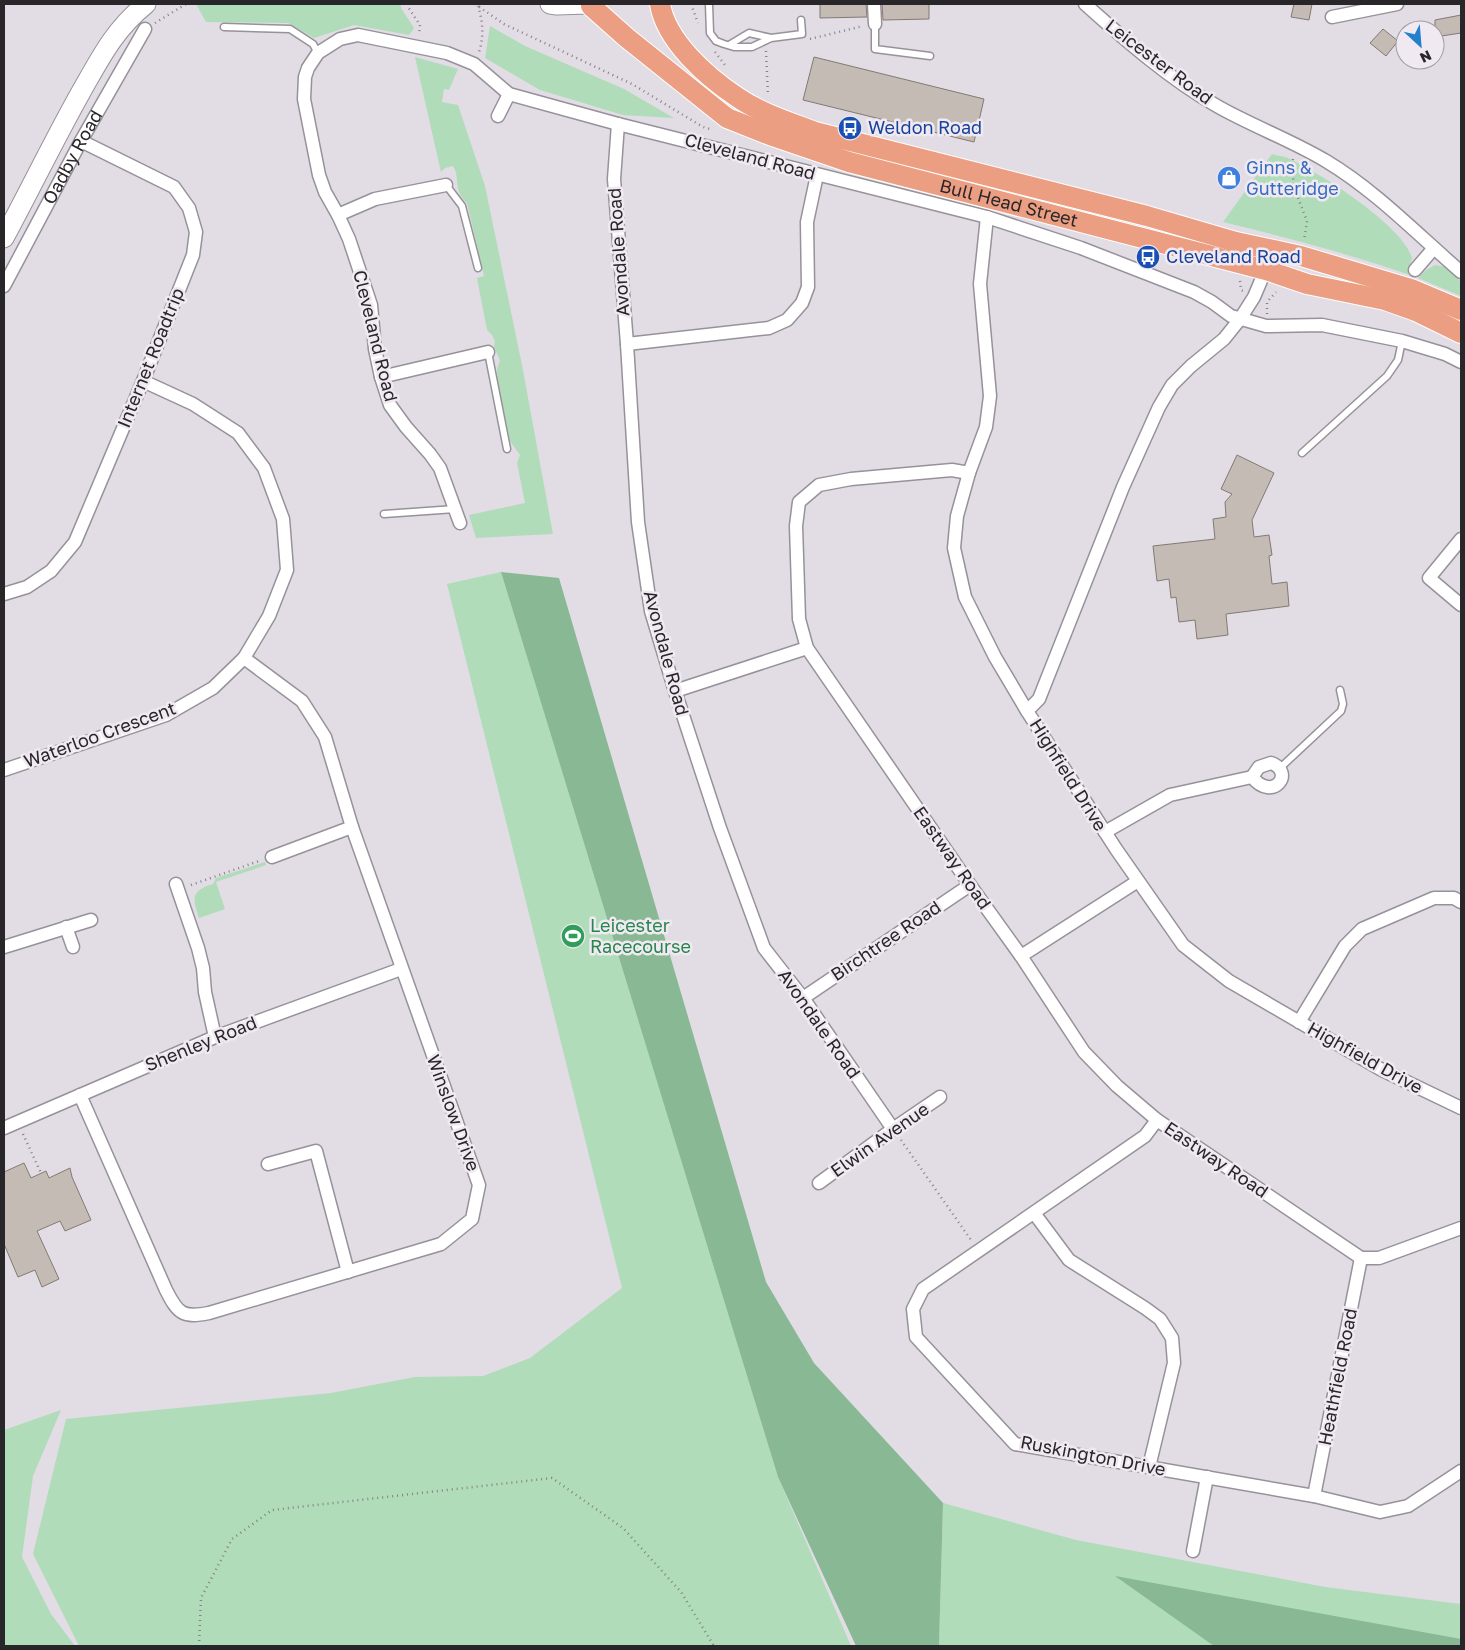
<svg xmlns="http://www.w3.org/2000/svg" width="1465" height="1650" font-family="'Golos Text',sans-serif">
	<rect width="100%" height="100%" fill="#e2dce5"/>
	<path fill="#b0dcba" d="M196,4h205v4l13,20 -5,7 -55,-10 -40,13 -26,-15 -82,-1z
		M490,26l35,20 99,43 50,29 -51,-3 -83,-25 -55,-32z
		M415,57l43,12 -9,21 -5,-1 -2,13 16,3 27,81 37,179 31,169 -77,4 -7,-23 56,-12 -8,-40 3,-8 -10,-14 -12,-57 -1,-15 3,-8 -6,-15 1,-5 -3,-6 -5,-5 -10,-52 7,-2 -17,-73c-15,-14 -6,-24 -14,-37l-8,2 -4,4z
		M1272,154c7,2 16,3 22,7 30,15 109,65 118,97l-4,11 8,8c-63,-22 -128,-39 -193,-55z
		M1435,265l11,2 15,15v14l-43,-18 8,-8z
		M501,572l277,905 73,169h-772l-46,-92 33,-135 265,-26 84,-16 68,-1 47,-18 92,-70 -175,-704z
		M265,862l1,3 -50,17 9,27 -26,9c-7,-21 -8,-27 14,-34l3,-6z
		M61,1410l-28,66 -11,81 29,57 24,32h-71v-216z
		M943,1503l133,37 249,47 136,17v42h-522z"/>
	<path fill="#89b894" d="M501,572l58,6 207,704 48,81 129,140 -4,143h-83l-78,-169z
		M1115,1576l346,63v7h-247z"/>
	<path fill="#c4bbb4" stroke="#827a73" d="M820,4h46l1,13 -47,1z
		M882,4h47v15l-46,1z
		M1294,4h18l-3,16 -18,-3z
		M1461,15v18l-26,4v-17z
		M1383,29l15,12 -12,15 -16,-13z
		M814,57l170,42 -10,43 -171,-42z
		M1237,455l37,18 -22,47 2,17 15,-2 3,20 -3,1 3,28 15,-2 2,24 -63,8 2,21 -31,4 -2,-19 -16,2 -3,-25 -5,1 -2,-19 -12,2 -4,-35 62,-7 -2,-20 13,-2 -1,-15 7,-8 -11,-5z
		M24,1163l7,15 15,-7 3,7 21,-10 2,9 19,43 -26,11 -5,-10 -23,10 22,48 -17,8 -7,-17 -17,7 -14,-33v-72z"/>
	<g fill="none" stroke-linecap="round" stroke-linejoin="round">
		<g stroke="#979199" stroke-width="9">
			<path id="lane" d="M709,4l1,29 6,8 8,3 10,3h18l19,-9 31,-4 -1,-14
				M875,24v25l55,7
				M224,27l66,2 23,15 5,9
				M729,45l20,-12 22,5
				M446,185l16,21 16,62
				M488,352l19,97
				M1302,453l85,-77 11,-16 4,-19
				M384,514l71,-5
				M1280,768l61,-57 2,-7 -3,-14"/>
		</g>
		<g stroke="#979199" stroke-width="15">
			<g id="street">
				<path d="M874,4l1,20"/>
				<path d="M1085,4c40,36 86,76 132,102 35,20 74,34 109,55 50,30 91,73 135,111"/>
				<path d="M1332,17l65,-13"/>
				<path d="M498,116l11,-22"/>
				<path d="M618,124l-4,55 13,165 11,178 13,89 24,80 45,137 44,120 39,50 90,131"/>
				<path d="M338,215l37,-16 71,-14"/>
				<path d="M987,217l-7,67 10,112 -4,31 -17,46 -12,43 -3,32 11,49 30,60 32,54"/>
				<path d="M1268,264l-14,33 -14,22 -16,20 -33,27 -19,19 -13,22 -36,80 -84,212 -12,12 89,138 67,96 46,36 153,89 79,38"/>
				<path d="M1415,270l19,-22"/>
				<path id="s1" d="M4,286l77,-145 64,-112"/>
				<path d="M627,344l142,-16 18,-8 15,-17 6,-16 -1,-65 10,-47"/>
				<path d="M381,377l107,-25"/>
				<path d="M969,473l-17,-3 -101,9 -32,6 -20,17 -3,24 3,93 8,29 163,237 51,71 63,96 33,34 40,34 204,138"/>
				<path d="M460,523l-20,-55 -10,-14 -24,-27 -16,-22 -9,-28 -6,-28 -4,-44 -22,-66 -11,-24 -13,-23 -6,-17 -15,-76 1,-22 3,-9 10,-15 22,-14 18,-4 89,18 27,11 35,30 109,30 369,93 94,31 113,44 18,10 19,14 35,10 56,-1 80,16 43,13 16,8"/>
				<path d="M1461,539l-32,39 32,27"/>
				<path d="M4,594l23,-7 24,-16 24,-29 68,-161 50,-126 3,-23 -7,-24 -15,-21 -93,-46"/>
				<path d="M675,691l132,-43"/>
				<path d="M4,770l162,-55 47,-27 31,-30 25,-42 18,-46 -4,-51 -19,-51 -26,-35 -45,-29 -50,-23"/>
				<path d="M1105,832l65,-37 82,-18c21,26 44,-5 19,-14l-12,4 -7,10"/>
				<path d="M272,857l80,-30"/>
				<path d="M176,884l22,64 5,20 2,24 10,45"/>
				<path d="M66,927l7,20"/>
				<path d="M4,947l87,-27"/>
				<path d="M1021,956l117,-75"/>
				<path d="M803,998l167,-113"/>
				<path d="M1299,1022l46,-76 17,-17 72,-31h20l7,4"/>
				<path d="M80,1095l86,195c12,24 17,28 43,23l232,-69 31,-25 7,-34 -127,-358 -27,-90 -23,-36 -58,-43"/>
				<path d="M1157,1120l-12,16 -222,153 -10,20 3,28 99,107 299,52 66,16 28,-6 53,-35"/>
				<path d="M4,1128l211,-91 186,-68"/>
				<path d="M268,1164l48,-13 32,121"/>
				<path d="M819,1183l74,-54 47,-32"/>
				<path d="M1034,1213l35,47 76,48 15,11 12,19 2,25 -25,104"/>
				<path d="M1361,1258h18l82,-30"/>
				<path d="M1314,1496l47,-238"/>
				<path d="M1193,1551l14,-74"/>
			</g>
		</g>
		<g stroke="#979199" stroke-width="21">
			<path id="secondary" d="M550,4l7,1 31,-1
				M4,238c26,-48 50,-98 77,-146 20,-35 33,-62 65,-88"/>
		</g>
		<g stroke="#fff" stroke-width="22">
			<g id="primary">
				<path d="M660,4c6,37 47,73 77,93 23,16 52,25 78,35l332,84 89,26 65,14 110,33 50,21"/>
				<path id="s2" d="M591,6l36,32 100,80 43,17 79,27 417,108 41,14 78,16 31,11 45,22"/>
			</g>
		</g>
		<path stroke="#868288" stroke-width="2.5" stroke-dasharray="1 4" stroke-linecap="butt" d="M409,4l-1,3 12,18 -1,10
			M475,4l29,20 128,60 71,43 10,3
			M691,4l7,19
			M478,6c5,15 6,31 1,46
			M155,23l31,-19
			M810,39l53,-13
			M766,51l2,45
			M715,52l10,13
			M1293,159l-2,9 5,25 11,28 -3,19
			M1240,281l1,9 2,1
			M1267,314v-12l9,-10
			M191,885l68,-24
			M23,1134l18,39
			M901,1140l70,100
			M199,1646l2,-48 31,-59 40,-29 280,-32 71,50 58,64 33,54"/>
		<use href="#lane" stroke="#fff" stroke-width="6"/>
		<use href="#street" stroke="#fff" stroke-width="12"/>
		<use href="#secondary" stroke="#fff" stroke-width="19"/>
		<use href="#primary" stroke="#eb9e82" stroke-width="20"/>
	</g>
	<defs>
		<g id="bus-disc" transform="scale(1.25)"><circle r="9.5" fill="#1a4fb4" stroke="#f0e9f2"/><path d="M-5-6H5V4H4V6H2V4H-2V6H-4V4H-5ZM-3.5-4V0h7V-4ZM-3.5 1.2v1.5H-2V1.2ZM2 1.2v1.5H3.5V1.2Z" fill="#fff"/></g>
		<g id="shop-disc" transform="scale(1.25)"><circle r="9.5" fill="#3f7fe0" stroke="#f0e9f2"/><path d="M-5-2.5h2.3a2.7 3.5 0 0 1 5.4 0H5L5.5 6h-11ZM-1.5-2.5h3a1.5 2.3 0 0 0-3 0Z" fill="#fff"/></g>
		<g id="stadium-disc" transform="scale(1.25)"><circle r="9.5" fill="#2e9e5b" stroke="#f0e9f2"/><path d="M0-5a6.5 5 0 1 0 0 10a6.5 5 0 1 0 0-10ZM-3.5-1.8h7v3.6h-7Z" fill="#fff"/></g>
	</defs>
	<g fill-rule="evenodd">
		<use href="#bus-disc" x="850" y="128"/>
		<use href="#shop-disc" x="1229" y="178"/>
		<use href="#bus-disc" x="1148" y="257"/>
		<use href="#stadium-disc" x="573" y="936"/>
	</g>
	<g text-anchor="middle" stroke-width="5" stroke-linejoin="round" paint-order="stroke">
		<g font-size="18" fill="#29262a" stroke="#f0e9f2">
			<text transform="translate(1159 62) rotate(37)" y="6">Leicester Road</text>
			<text dy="6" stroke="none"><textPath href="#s1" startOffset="146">Oadby Road</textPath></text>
			<text transform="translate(750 157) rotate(15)" y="6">Cleveland Road</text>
			<text dy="6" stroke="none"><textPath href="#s2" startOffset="471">Bull Head Street</textPath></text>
			<text transform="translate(619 252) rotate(-94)" y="6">Avondale Road</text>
			<text transform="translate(375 336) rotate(76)" y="6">Cleveland Road</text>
			<text transform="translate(151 358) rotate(-68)" y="6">Internet Roadtrip</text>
			<text transform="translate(666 653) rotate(75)" y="6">Avondale Road</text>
			<text transform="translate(100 735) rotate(-20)" y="6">Waterloo Crescent</text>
			<text transform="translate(1068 775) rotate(58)" y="6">Highfield Drive</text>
			<text transform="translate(952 858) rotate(55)" y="6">Eastway Road</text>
			<text transform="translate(886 941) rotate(-34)" y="6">Birchtree Road</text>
			<text transform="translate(819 1024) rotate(55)" y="6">Avondale Road</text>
			<text transform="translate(201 1044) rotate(-22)" y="6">Shenley Road</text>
			<text transform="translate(1365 1058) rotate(29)" y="6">Highfield Drive</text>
			<text transform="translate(453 1113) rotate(70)" y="6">Winslow Drive</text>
			<text transform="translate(880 1140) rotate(-35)" y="6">Elwin Avenue</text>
			<text transform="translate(1216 1160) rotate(34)" y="6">Eastway Road</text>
			<text transform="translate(1338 1377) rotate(-79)" y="6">Heathfield Road</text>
			<text transform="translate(1093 1456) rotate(11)" y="6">Ruskington Drive</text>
		</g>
		<g font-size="18" fill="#164399" stroke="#f0e9f2" text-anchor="start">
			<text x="868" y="134">Weldon Road</text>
			<text x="1166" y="263">Cleveland Road</text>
		</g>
		<g font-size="18" fill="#366cbe" stroke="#f0e9f2" text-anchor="start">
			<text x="1246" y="174">Ginns &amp;<tspan x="1246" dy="21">Gutteridge</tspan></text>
		</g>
		<g font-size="18" fill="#27864d" stroke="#f0e9f2" text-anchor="start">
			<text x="590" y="932">Leicester<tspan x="590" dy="21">Racecourse</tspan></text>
		</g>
	</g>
	<rect width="1465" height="1650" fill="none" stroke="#29262a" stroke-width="10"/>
	<g transform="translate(1420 45) rotate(154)"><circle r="24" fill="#f0e9f2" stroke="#a09ba2"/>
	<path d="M0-4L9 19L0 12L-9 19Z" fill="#2380cd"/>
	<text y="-8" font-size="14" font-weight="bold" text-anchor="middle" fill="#29262a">N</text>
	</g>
</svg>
